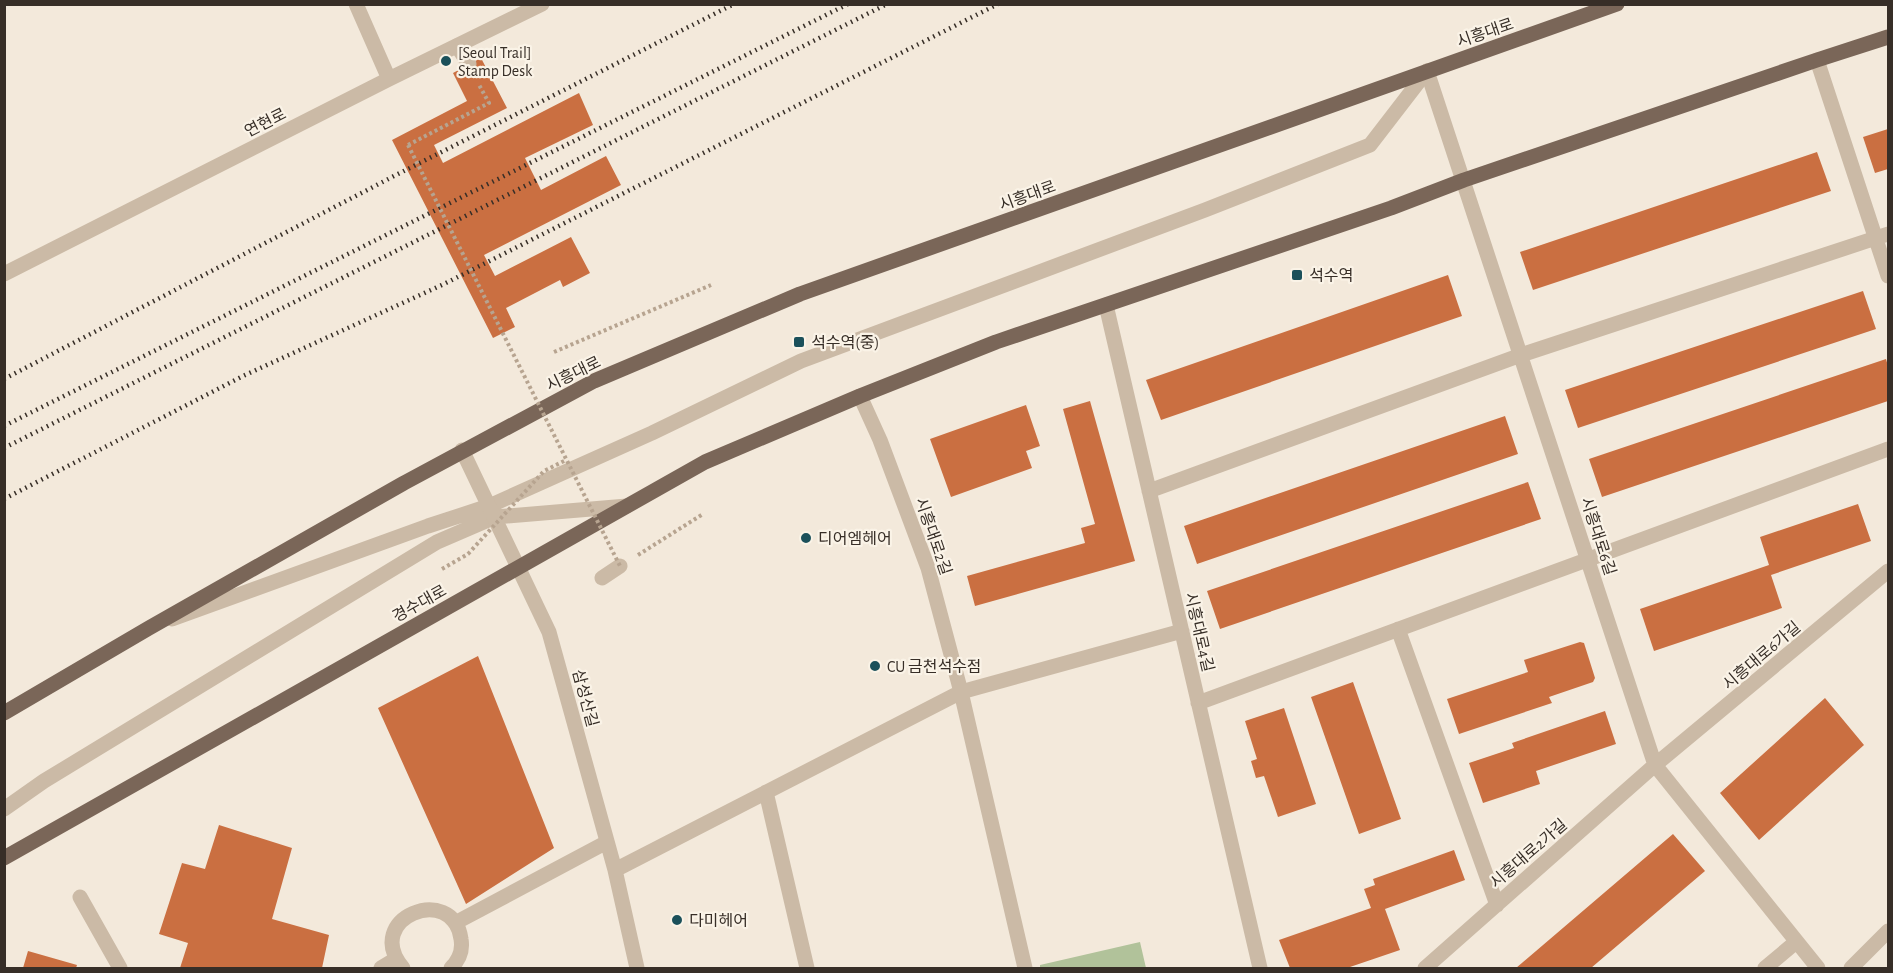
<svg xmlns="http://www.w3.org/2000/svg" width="1893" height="973" font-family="'Alegreya Sans','Noto Sans KR',sans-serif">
	<rect width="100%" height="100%" fill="#f3e9db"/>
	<path fill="#b1c29a" d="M1140,942l6,26h-106v-3z"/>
	<path fill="#ca6f41" d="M481,58l26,50 -73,37 9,18 136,-70 14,32 -68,33 16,32 65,-34 15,29 -137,70 11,21 76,-39 19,36 -27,14 -3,-7 -54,28 9,19 -22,11 -101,-198 75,-39 -14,-28z
		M1888,129v40l-13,4 -12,-36z
		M1817,152l14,39 -298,99 -13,-38z
		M1448,275l14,41 -301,104 -15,-40z
		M1863,291l13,38 -298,99 -13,-38z
		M1886,359l2,7v35l-286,96 -13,-38z
		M1090,401l45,160 -160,45 -8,-30 118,-33 -4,-15 14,-4 -32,-115z
		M1026,405l14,41 -14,5 6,17 -81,29 -21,-58z
		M1505,416l13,38 -321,110 -13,-38z
		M1528,482l13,37 -321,110 -13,-38z
		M1858,504l13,37 -100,34 11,33 -128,43 -14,-42 129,-44 -9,-28z
		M1580,642l4,1 11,35 -2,4 -44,15 3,6 -93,31 -12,-35 81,-27 -4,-12z
		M478,656l76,192 -88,56 -88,-196z
		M1353,682l48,137 -42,15 -48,-137z
		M1825,698l39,47 -105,95 -39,-47z
		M1284,708l32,96 -38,13 -14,-41 -8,2 -5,-17 6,-2 -12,-38z
		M1605,711l11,33 -80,27 4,13 -57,19 -14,-40 45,-15 -2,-5z
		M219,825l73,23 -20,71 57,16 -7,33h-142l8,-25 -29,-9 23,-71 23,6z
		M1673,834l32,37 -114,97h-75z
		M1454,850l11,30 -80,29 15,41 -53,18h-57l-11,-28 92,-32 -7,-19 11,-4 -2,-6z
		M28,951l49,14 -1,3h-53z"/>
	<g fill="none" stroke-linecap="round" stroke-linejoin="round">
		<path stroke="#b7a490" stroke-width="4" stroke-dasharray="3 3" stroke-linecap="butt" d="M408,145l81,-42 -11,-20
			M554,352l157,-67
			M638,555l65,-41"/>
		<path stroke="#cbbaa6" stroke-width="15" d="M172,619l256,-93 61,-20 163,-73 149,-72 404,-151 165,-65 57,-74
			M4,809l40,-28 393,-239 58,-25 132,-11"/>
		<path stroke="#cbbaa6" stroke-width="15" d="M457,46l12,18
			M602,578l18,-12"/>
		<path stroke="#cbbaa6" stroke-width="15" d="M1817,60l71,216
			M1427,71l228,694 163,203
			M1106,305l154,663
			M860,396l20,44 48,128 33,124 64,276
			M462,450l87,182 66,238 22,98
			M1149,491l372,-136 367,-121
			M1398,629l99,276
			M1198,703l690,-254
			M766,792l41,176
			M615,870l346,-178 221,-61
			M80,897l40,71
			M455,923l152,-81
			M381,968l15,-9
			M403,968c-42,-50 50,-86 58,-29 2,11 -2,21 -10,29
			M1425,968l230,-203 233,-194
			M1765,968l31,-26
			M1851,968l37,-37"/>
		<path stroke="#cbbaa6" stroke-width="15" d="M356,4l33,75
			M4,274l385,-195 153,-75"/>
		<path stroke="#7a6658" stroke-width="15" d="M4,713l145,-85 255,-145 190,-102 206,-87 817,-290
			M4,858l701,-396 155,-66 136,-54 395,-134 73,-28 353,-120 71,-23"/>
		<path stroke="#372e27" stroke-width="4.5" stroke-dasharray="1.5 4.5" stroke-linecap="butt" d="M4,379l392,-204 338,-171
			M4,426l844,-422
			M4,448l883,-444
			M4,499l239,-123 201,-92 554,-280"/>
		<path stroke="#b7a490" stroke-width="4" stroke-dasharray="3 3" stroke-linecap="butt" d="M408,145l212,421
			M442,569l26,-15 76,-83 22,-11"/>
	</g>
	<g fill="#1b505a" stroke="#faf3e7" stroke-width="2">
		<circle cx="446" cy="61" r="6"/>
		<rect x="1291" y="269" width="12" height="12" rx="3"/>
		<rect x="793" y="336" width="12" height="12" rx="3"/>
		<circle cx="806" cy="538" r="6"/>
		<circle cx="875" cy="666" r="6"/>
		<circle cx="677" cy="920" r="6"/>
	</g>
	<g text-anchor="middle" stroke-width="4.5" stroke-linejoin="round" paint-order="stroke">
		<g font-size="16" fill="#372e27" stroke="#faf3e7">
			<text transform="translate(1485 32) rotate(-19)" y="6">시흥대로</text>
			<text transform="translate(265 122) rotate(-27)" y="6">연현로</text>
			<text transform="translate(1027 195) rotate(-20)" y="6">시흥대로</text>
			<text transform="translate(573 373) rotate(-26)" y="6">시흥대로</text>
			<text transform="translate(934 536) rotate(71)" y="6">시흥대로2길</text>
			<text transform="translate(1599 536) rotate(72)" y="6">시흥대로6길</text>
			<text transform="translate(419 603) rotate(-29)" y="6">경수대로</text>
			<text transform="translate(1200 632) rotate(77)" y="6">시흥대로4길</text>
			<text transform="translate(1761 655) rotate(-40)" y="6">시흥대로6가길</text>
			<text transform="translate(586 698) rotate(75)" y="6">삼성산길</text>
			<text transform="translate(1528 853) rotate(-41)" y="6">시흥대로2가길</text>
		</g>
		<g font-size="16" fill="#372e27" stroke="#faf3e7" text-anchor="start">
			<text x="458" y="58">[Seoul Trail]<tspan x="458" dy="18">Stamp Desk</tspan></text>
			<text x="1309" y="281">석수역</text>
			<text x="811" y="348">석수역(중)</text>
			<text x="818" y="544">디어엠헤어</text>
			<text x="887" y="672">CU 금천석수점</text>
			<text x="689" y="926">다미헤어</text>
		</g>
	</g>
	<rect width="1893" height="973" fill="none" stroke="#372e27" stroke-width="12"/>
</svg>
